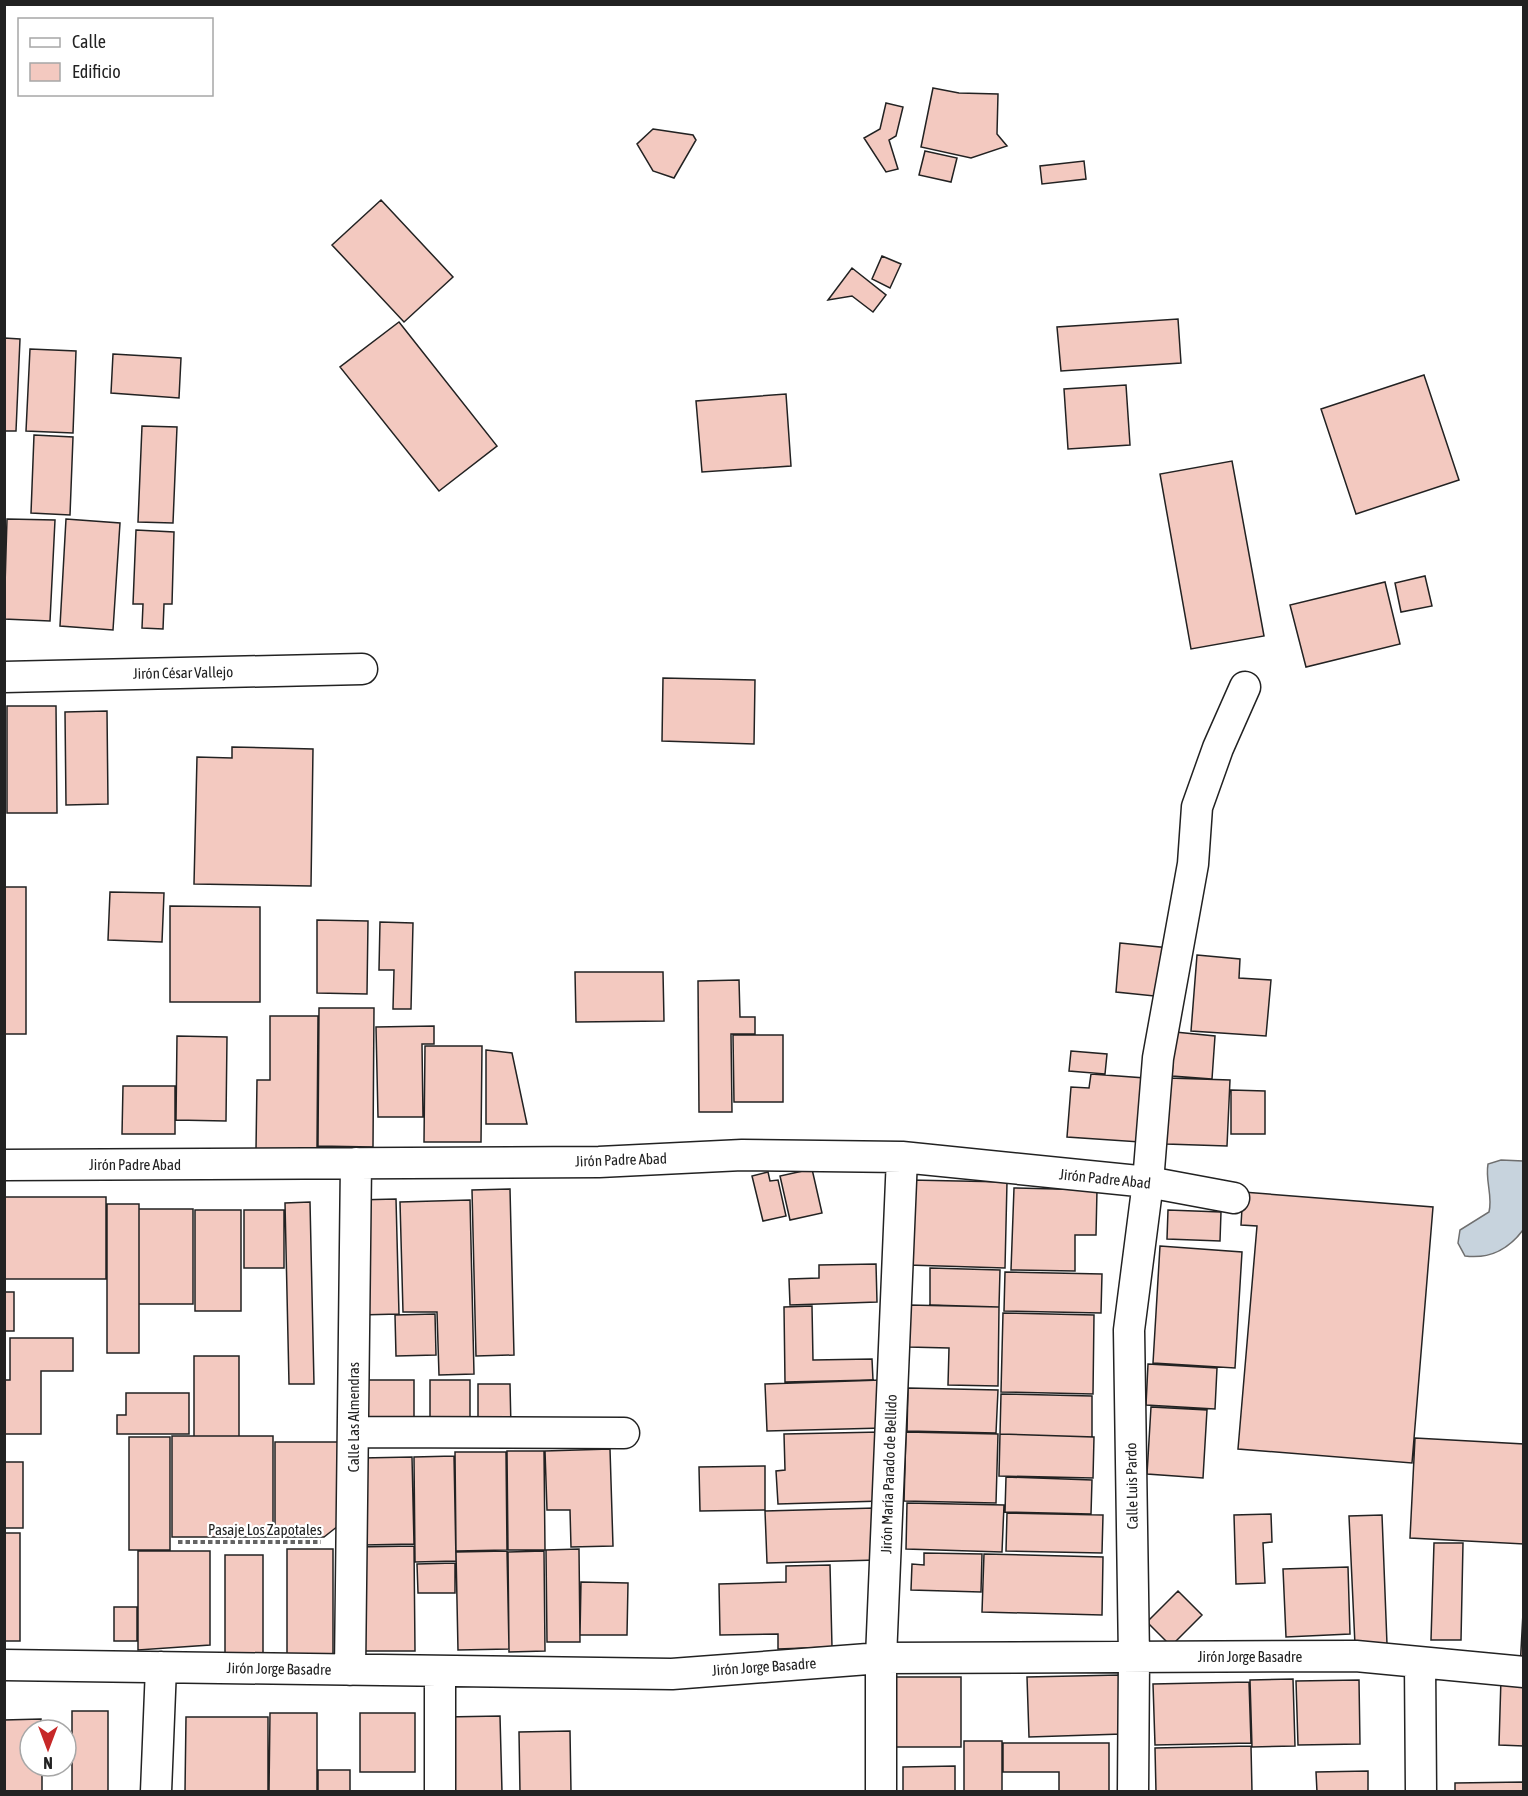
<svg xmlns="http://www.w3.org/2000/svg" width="1528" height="1796" font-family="'Asap Condensed',sans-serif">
	<rect width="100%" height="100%" fill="#fff"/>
	<path fill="#c7d3dd" stroke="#6f6f6f" stroke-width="1.5" d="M1501,1160l22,1v69c-15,20 -33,29 -58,26l-7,-13 2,-13 29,-18c4,-16 -4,-31 -1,-48z"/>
	<path fill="#f3c9c0" stroke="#222" stroke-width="1.5" d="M933,88l26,5 39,1 -1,40 10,12 -36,12 -50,-11z
		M886,103l17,4 -7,29 -7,4 9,29 -12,3 -22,-34 16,-9z
		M653,129l40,6 3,5 -22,38 -21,-7 -16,-27z
		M925,151l32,7 -6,24 -32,-7z
		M1084,161l2,18 -44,5 -2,-18z
		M381,200l72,77 -49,45 -72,-77z
		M882,256l19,8 -11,24 -18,-9z
		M852,268l34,27 -13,17 -21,-16 -24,4z
		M1178,319l3,44 -120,8 -4,-44z
		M399,322l98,124 -58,45 -99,-124z
		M4,338l16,1 -4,92h-12z
		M30,349l46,2 -3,82 -47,-2z
		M113,354l68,4 -2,40 -68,-5z
		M1424,375l35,105 -103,34 -35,-105z
		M1126,385l4,60 -62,4 -4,-60z
		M786,394l5,72 -89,6 -6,-71z
		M142,426l35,1 -4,96 -35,-1z
		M34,435l39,2 -3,78 -39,-2z
		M1232,461l32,175 -73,13 -31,-175z
		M7,519l48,1 -5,101 -46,-2z
		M66,519l54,4 -7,107 -53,-4z
		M136,530l38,2 -2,72h-8l-1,25 -21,-1 1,-24h-10z
		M1425,576l7,30 -31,6 -6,-29z
		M1385,582l15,62 -94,23 -16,-62z
		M663,678l92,2 -1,64 -92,-3z
		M7,706h49l1,107h-50z
		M107,711l1,93 -42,1 -1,-93z
		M232,747l81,2 -2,137 -117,-2 3,-127 35,1z
		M4,887h22v147h-22z
		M110,892l54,1 -2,49 -54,-2z
		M170,906l90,1v95h-90z
		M317,920l51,1 -1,73 -50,-1z
		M380,922l33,1 -2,86h-18l1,-39h-15z
		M1120,943l50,5 -6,49 -48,-5z
		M1197,955l43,4 -1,19 32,2 -5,56 -75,-5z
		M575,972h88l1,49 -88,1z
		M739,980l1,37h15v17h-24l1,78h-33l-1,-131z
		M319,1008h55l-1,139 -55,-1z
		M270,1016h48l-1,134h-61l1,-70h13z
		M434,1026v18h-12l1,73h-45l-2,-90z
		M1175,1032l40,4 -3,43 -40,-3z
		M733,1035h50v67h-49z
		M177,1036l50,1 -1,84 -50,-1z
		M425,1046h57l-1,96h-57z
		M486,1050l26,3 15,71h-41z
		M1071,1051l36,3 -2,20 -36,-3z
		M1091,1074l54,4 -5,64 -73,-5 4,-50 18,1z
		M1168,1078l62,2 -3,66 -61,-2z
		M123,1086h52v48h-53z
		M1231,1090l34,1v43h-34z
		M812,1169l10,44 -32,7 -10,-44z
		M768,1172l2,9 8,-1 8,36 -23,5 -11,-45z
		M910,1180l97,2 -2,86 -97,-3z
		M1014,1188l83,2 -1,45h-21v36l-64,-1z
		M510,1189l4,166 -38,1 -4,-166z
		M1243,1192l190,15 -21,256 -174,-14 19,-223 -16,-1z
		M5,1197h101v82h-101z
		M396,1199l3,115 -40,1 -3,-115z
		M470,1200l4,174 -35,1 -2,-63h-34l-3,-110z
		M310,1202l4,182h-25l-4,-181z
		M107,1204h32v149h-32z
		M139,1209h54v95h-54z
		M195,1210h46v101h-46z
		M244,1210h40v58h-40z
		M1168,1210l53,2 -1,29 -53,-2z
		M1160,1246l82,6 -7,116 -82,-5z
		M876,1264l1,38 -87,3 -1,-26 30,-1v-13z
		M930,1268l70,2 -1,37 -69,-2z
		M1005,1272l97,2 -1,39 -97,-2z
		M4,1292h10v39h-10z
		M909,1305l90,2 -1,79 -50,-1 1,-37 -41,-1z
		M812,1306l1,54 59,-1 1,21 -88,2 -1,-75z
		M1003,1313l91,2 -1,79 -92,-2z
		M435,1314l1,41 -40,1 -1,-41z
		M10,1338h63v33h-32v63h-37v-54h6z
		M194,1356h45v80h-45z
		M1148,1364l69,4 -2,41 -69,-4z
		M365,1380h49v48h-49z
		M430,1380h40v49h-40z
		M881,1380l2,48 -116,3 -2,-47z
		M478,1384h32l1,44h-33z
		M908,1388l90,2 -2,43 -89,-2z
		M126,1393h63v41h-72v-19h9z
		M1001,1394l91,2v41l-92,-3z
		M1151,1407l56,3 -4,68 -56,-4z
		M881,1432l1,69 -104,3 -2,-33 9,-1 -1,-36z
		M906,1432l92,2 -2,69 -92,-2z
		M1000,1434l94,3 -1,41 -94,-2z
		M172,1436h101v101h-101z
		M129,1437h41v113h-41z
		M1415,1438l109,6v100l-114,-6z
		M275,1442h63v84l-14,11h-49z
		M610,1449l3,97 -42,1 -1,-37h-23l-2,-59z
		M507,1451h37l1,99h-37z
		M455,1452h51l1,98 -51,1z
		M454,1456l2,105 -41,1 -1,-105z
		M412,1457l2,87 -51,1 -1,-87z
		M4,1462h19v66h-19z
		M765,1466v44l-65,1 -1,-44z
		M1006,1477l86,3 -1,34 -86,-2z
		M907,1503l97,2 -2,47 -96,-3z
		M875,1508l2,52 -110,3 -2,-52z
		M1007,1513l96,2 -1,38 -96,-2z
		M1271,1514l1,28 -9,1 2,40 -29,1 -2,-69z
		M1382,1515l5,129 -32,1 -6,-129z
		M4,1533h16v108h-16z
		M1434,1543h29l-2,97h-30z
		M414,1546l1,105h-52l-8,-104z
		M287,1549h46v106l-46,1z
		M579,1549l1,93h-33l-1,-92z
		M138,1551h72v94l-72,5z
		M507,1551l2,98 -51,1 -2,-98z
		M544,1551l1,100 -36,1 -1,-100z
		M924,1553l58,1 -1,38 -70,-2 1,-26 12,1z
		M984,1554l119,3 -1,58 -120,-3z
		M225,1555h38v105h-38z
		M455,1563v30h-37l-1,-29z
		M830,1565l2,82 -54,2v-15l-58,1 -1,-51 67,-2v-16z
		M1348,1567l2,67 -64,3 -3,-68z
		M581,1582l47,1 -1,52h-47z
		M1178,1591l24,24 -31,31 -24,-24z
		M1524,1594v75h-4z
		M114,1607h23v34h-23z
		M1120,1675l2,59 -93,3 -2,-60z
		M886,1677h75v70h-75z
		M1501,1678h23v68l-25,-1z
		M1293,1679l2,67 -43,1 -2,-67z
		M1359,1680l1,64 -62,1 -2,-64z
		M1249,1682l2,61 -96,2 -2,-61z
		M72,1711h36v81h-36z
		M270,1713h47v79h-48z
		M360,1713h55v59h-55z
		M500,1716l2,76h-55l-2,-75z
		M186,1717h82v75h-83z
		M41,1719v11h-11v36h12v26h-38v-72z
		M570,1731l1,61h-51l-1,-60z
		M964,1741h38v51h-38z
		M1003,1743h106v48h-50v-19h-56z
		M1251,1746l1,46h-96l-1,-44z
		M955,1766v26h-52v-25z
		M318,1770h32v22h-32z
		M1368,1771v21h-51l-1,-20z
		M1524,1782v10h-69v-9z"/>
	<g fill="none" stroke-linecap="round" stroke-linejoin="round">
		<g stroke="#222" stroke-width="33">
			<path id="street" d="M4,677l358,-8
				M4,1165l595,-3 143,-7 160,2 246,25 86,16
				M353,1432l271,1
				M1420,1663l1,129
				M4,1665l668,9 209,-16 475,-2 168,16
				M350,1670l6,-507
				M156,1792l5,-125
				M440,1792v-121
				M881,1792v-134l21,-501
				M1133,1792l1,-134 -5,-328 19,-148 10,-124 35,-194 4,-57 21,-59 27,-61"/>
		</g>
		<path stroke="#646464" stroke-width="4" stroke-dasharray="4.5 3" stroke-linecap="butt" d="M178,1542h143"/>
		<use href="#street" stroke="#fff" stroke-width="30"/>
	</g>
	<g text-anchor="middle" stroke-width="4.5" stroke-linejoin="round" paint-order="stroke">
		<g font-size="15" fill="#222" stroke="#fff">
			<text transform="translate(183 673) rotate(-1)" y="5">Jirón César Vallejo</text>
			<text transform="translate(621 1160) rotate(-2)" y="5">Jirón Padre Abad</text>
			<text x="135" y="1170">Jirón Padre Abad</text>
			<text transform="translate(1105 1179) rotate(6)" y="5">Jirón Padre Abad</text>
			<text transform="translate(354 1417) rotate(-90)" y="5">Calle Las Almendras</text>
			<text transform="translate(889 1474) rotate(-88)" y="5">Jirón María Parado de Bellido</text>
			<text transform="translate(1132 1486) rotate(-91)" y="5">Calle Luis Pardo</text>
			<text x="265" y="1535">Pasaje Los Zapotales</text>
			<text x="1250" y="1662">Jirón Jorge Basadre</text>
			<text transform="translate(764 1667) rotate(-4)" y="5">Jirón Jorge Basadre</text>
			<text transform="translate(279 1669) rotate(1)" y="5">Jirón Jorge Basadre</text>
		</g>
	</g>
	<rect width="1528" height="1796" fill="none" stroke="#222222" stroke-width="12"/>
	<rect x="18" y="18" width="195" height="78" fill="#ffffff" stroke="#a7a7a7" stroke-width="1.5"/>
	<rect x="30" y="38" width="30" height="9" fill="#ffffff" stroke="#a7a7a7" stroke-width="1.5"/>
	<text x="72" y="48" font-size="18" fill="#222222">Calle</text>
	<rect x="30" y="63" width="30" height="18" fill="#f3c9c0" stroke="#a7a7a7" stroke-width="1.5"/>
	<text x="72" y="78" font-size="18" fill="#222222">Edificio</text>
	<g transform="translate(48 1748) rotate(180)"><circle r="28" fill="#ffffff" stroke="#a7a7a7" stroke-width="1.5"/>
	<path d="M0-4.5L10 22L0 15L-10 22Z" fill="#c62828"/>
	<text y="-9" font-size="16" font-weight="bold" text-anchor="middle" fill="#222222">N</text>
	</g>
</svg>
